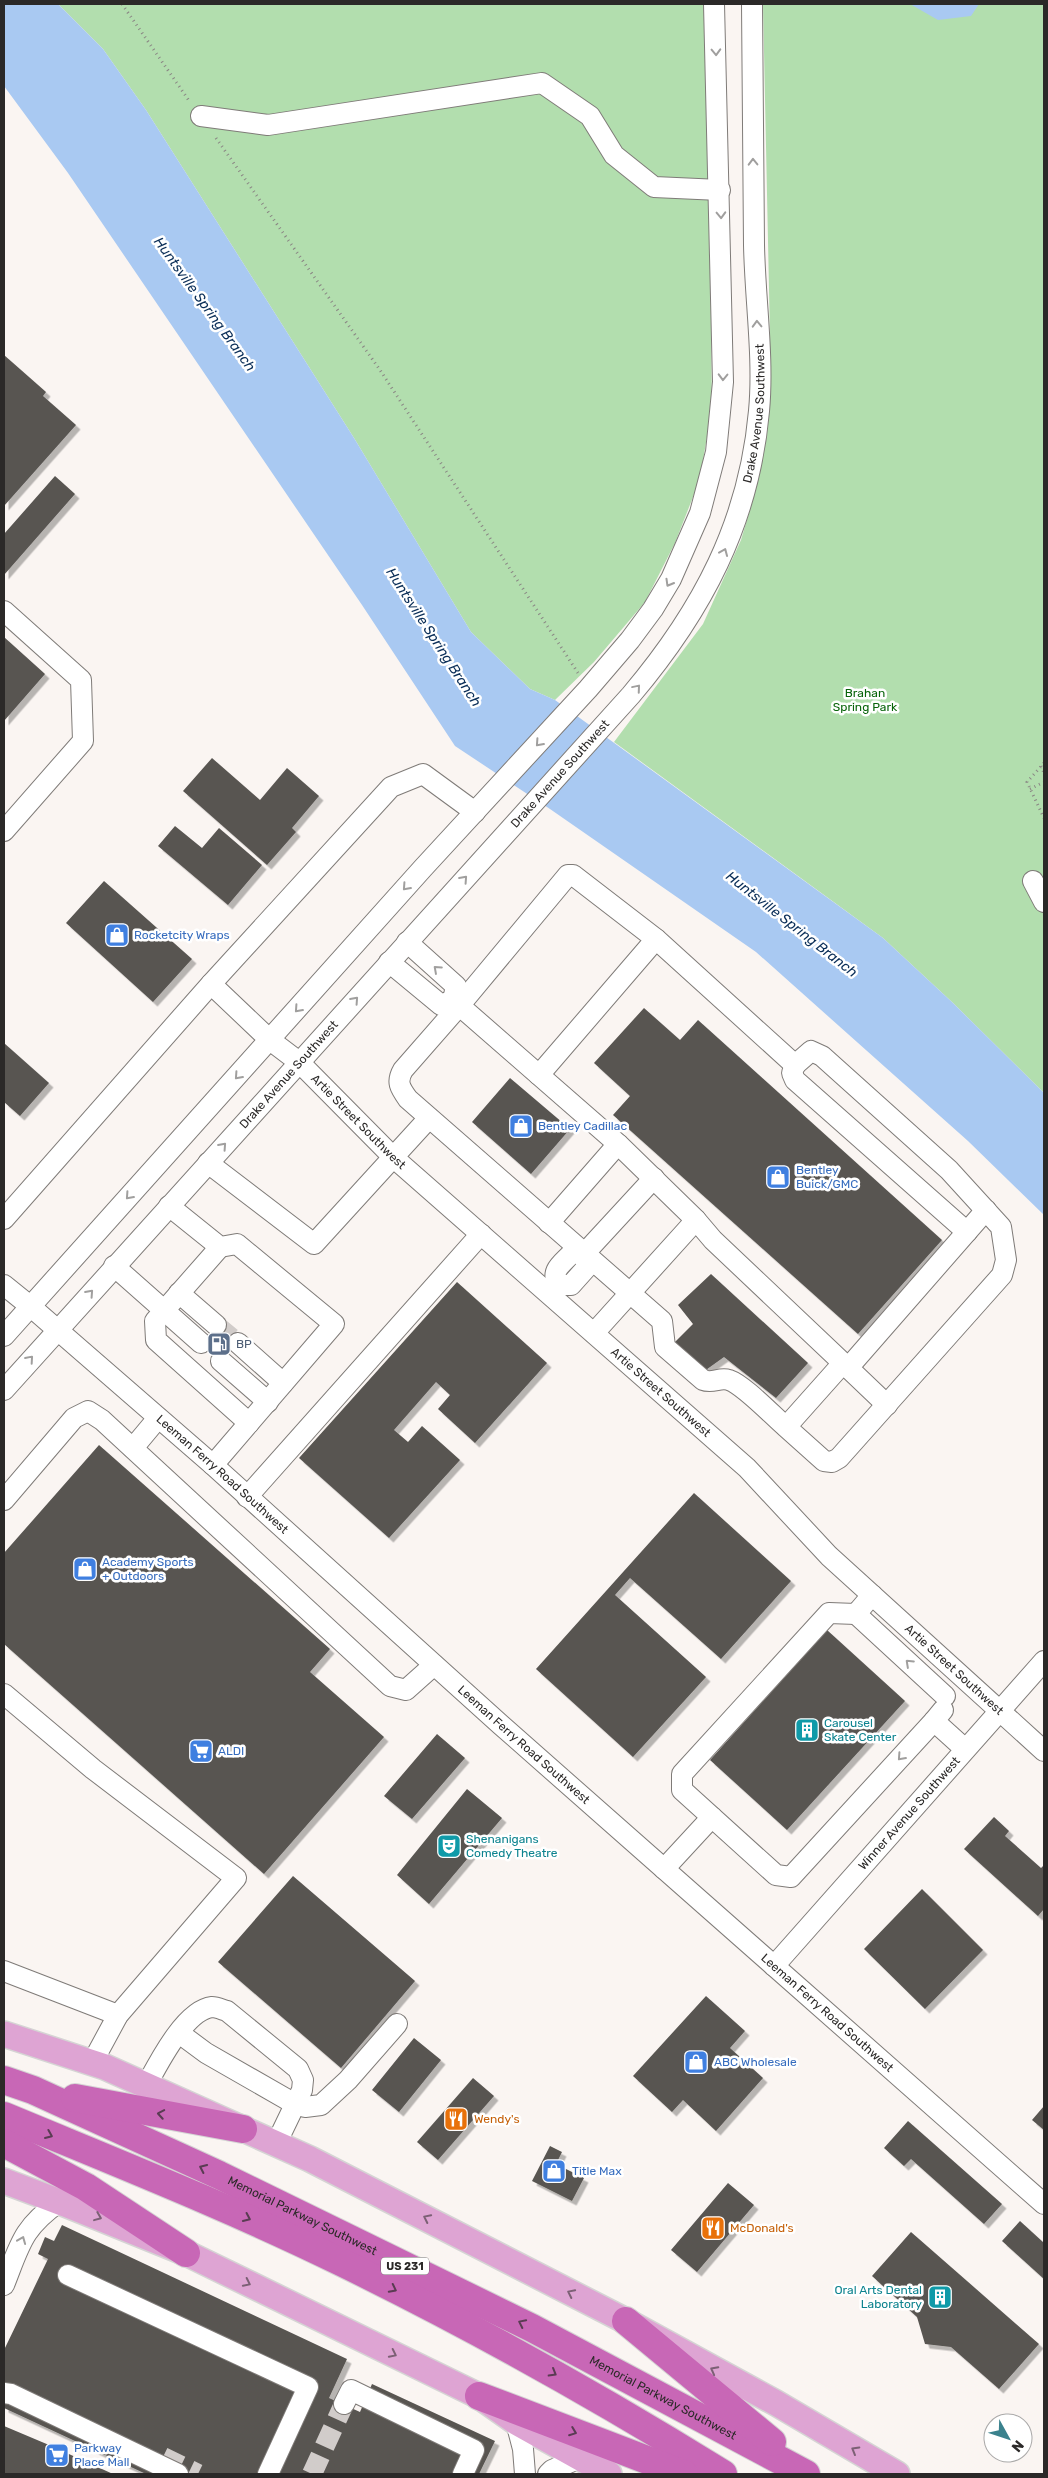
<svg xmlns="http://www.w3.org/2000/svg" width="1048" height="2478" font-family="Rubik,sans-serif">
	<defs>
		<filter id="shadow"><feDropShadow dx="4.5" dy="4.5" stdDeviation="0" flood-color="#0004"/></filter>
	</defs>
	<rect width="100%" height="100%" fill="#faf5f2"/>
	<path fill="#b2deae" d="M58,4h649l5,402 -12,73 -25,64 -30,59 -51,60 -39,38 -25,-11 -59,-57 -117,-194 -208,-328 -43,-61z
		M763,4h281v1089l-91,-90 -70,-65 -269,-196 89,-118 38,-84 15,-51 11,-53 3,-100z"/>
	<path fill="#a9c9f2" d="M4,4h54l45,45 43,61 208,328 117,194 59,57 25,11 328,238 70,65 91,90v122l-76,-74 -212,-189 -206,-143 -95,-63 -93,-141 -294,-432 -64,-87z
		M910,4h69l-8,12 -33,4z"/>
	<path fill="#585551" filter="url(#shadow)" d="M4,355l42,37 -3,4 33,29 -72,81z
		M55,476l20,18 -71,81v-41z
		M4,637l41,37 -41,47z
		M212,758l48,42 27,-32 32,28 -27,32 4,4 -29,33 -84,-74z
		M175,826l27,22 17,-20 43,37 -34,40 -70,-59z
		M104,881l88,78 -39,43 -87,-79z
		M644,1008l36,32 18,-20 244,220 -84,94 -245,-219 17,-19 -36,-33z
		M4,1043l45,40 -29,33 -16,-14z
		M510,1078l60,51 -39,45 -59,-52z
		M711,1274l97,89 -32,35 -52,-41 -21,15 -30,-28 20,-20 -15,-19z
		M457,1282l90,81 -72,80 -37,-34 12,-14 -14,-13 -42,48 14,12 14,-16 38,34 -71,78 -90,-80z
		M99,1445l231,204 -20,23 74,65 -120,137 -260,-230v-91z
		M694,1493l97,88 -70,78 -91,-81 -15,17 91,82 -73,80 -97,-88z
		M827,1630l78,71 -118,129 -77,-70z
		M437,1734l28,24 -53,61 -28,-23z
		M467,1789l35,29 -73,86 -32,-29z
		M994,1817l15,14 -4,5 36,32 3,-3v44l-6,7 -74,-67z
		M293,1876l122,105 -74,87 -123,-106z
		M922,1889l61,61 -58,59 -61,-60z
		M706,1996l39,35 -15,17 33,30 -47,53 -33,-31 -11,12 -39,-36z
		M414,2038l27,22 -42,52 -27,-22z
		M473,2078l21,18 -56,64 -21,-18z
		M1044,2106v24l-12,-10z
		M908,2121l94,83 -18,20 -73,-65 -7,7 -20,-18z
		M550,2146l12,6 -6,12 28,14 -12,23 -40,-20z
		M728,2183l26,22 -57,67 -26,-22z
		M1020,2221l24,22v36l-42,-38z
		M62,2225l285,134 -18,39 31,14 12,-28 123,57 -16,33h-333l-142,-66v-58l44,-91 -10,-5 7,-17 9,4z
		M911,2232l128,112 -40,45 -48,-42 -26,-3 -8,-27 -45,-41z
		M4,2426l45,19 64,29h-109z"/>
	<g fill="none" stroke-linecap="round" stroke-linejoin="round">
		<path stroke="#d1ccca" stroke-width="20" stroke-dasharray="20 10" stroke-linecap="butt" d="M216,1325l22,18
			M163,2457l35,17
			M312,2474l32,-70"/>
		<g stroke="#7f7b78" stroke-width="22">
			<g id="minor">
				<path d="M201,116l67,9 274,-42 48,33 24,39 40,32 66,3"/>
				<path d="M4,611l77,69 2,61 -79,90"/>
				<path d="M1033,881l11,21"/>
				<path d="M407,942l49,44 -3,14"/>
				<path d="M389,962l52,43 12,-5"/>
				<path id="s1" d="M211,984l59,56 29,22 95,96 353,310 82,88 215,195"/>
				<path d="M453,1000l165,144 78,76 -102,113"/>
				<path d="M795,1065l-3,8 3,7 172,152"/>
				<path d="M539,1075l117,-136"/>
				<path d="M208,1163l106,81 115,-126"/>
				<path d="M169,1206l51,41 17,-3 97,80 -121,141"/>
				<path d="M4,1219l207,-235 180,-197 32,-13 52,38"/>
				<path d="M696,1220l17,20 130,123 -57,64 38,34 8,1 7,-4 163,-183 4,-15 -5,-33 -52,-57 -127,-114 -11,-5 -16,14 -139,-126 -83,-64h-5l-109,131 -56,64c-7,12 -3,18 5,29l254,222 3,26 38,33c10,4 16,-3 26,0 15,5 44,36 57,47"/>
				<path d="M549,1223l69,-79"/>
				<path d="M220,1247l-65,74 1,19 93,83"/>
				<path d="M583,1255l71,-77"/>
				<path d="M114,1266l87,77"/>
				<path id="s2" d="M4,1285l26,21 183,159 288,260 543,479"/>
				<path d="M558,1285c-8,-15 4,-21 14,-32l11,2"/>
				<path d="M558,1285h13l17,-19 -5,-11"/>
				<path d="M179,1293l37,32"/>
				<path d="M4,1336l419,-468 165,-179 42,-49 23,-31 18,-30 29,-66 16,-61 7,-70 -9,-378"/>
				<path d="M238,1343l45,40"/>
				<path d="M221,1361l47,41"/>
				<path d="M843,1363l44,42"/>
				<path d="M848,1368l138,-158"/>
				<path id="s3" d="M4,1390l627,-695c71,-84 118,-172 128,-284 5,-53 -4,-112 -5,-166 -1,-80 -1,-161 -2,-241"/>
				<path d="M133,1448l25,-30"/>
				<path d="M247,1497l234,-263"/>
				<path d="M4,1500l70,-82 14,-7 14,9 288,266 16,4 28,-25"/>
				<path d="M872,1595l-16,19 -27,-1 -147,161v16l94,85 15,2 143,-156"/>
				<path d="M856,1614l89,82"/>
				<path d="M4,1694l89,75 143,109 -118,137 -26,48"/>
				<path d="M943,1710l-9,11 31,28"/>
				<path d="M664,1869l48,-52"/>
				<path id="s4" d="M774,1966l270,-305"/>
				<path d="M4,1971l114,44"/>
				<path d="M179,2033l27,20 89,51 10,3 16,-2 27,-25 49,-56"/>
				<path d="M146,2086c12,-22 39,-76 66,-79 5,0 11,3 15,4l71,58 5,11 -1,10 -26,54"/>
				<path d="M68,2275l240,112 -40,87"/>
				<path d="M4,2285c16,-40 18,-57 55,-83"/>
				<path d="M4,2393l7,1 167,80"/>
				<path d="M344,2404l7,-14 123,60 -11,24"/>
				<path d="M516,2422l7,27 2,25"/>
				<path d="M548,2474l4,-4 28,-12"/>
			</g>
		</g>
		<g stroke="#d5d4d4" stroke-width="28">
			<path id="major" d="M4,2034l101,33 205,92 316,162 150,82 121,71
				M4,2181l61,23 121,49 293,143 37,26 93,52"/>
		</g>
		<g stroke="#d5d4d4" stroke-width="30">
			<g id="highway">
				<path id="s5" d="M4,2080l29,10 186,85 313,153 274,146"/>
				<path d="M75,2098l168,31"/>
				<path d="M4,2116c113,47 227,92 337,146 131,64 258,135 382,212"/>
				<path d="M4,2143l82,44 100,66"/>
				<path d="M626,2321l146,121"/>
				<path d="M479,2396l205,78"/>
			</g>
		</g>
		<path stroke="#8a8684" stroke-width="3" stroke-dasharray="1 4" stroke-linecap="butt" d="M122,4l68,98
			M216,138l164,232 198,303
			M1044,763l-17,19 17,36
			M1041,766l3,7
			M1030,789l14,-7"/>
		<use href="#minor" stroke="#fff" stroke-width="20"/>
		<use href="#major" stroke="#dea4d3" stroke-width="25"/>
		<use href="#highway" stroke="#c867b6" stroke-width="28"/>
	</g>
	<defs><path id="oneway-chevron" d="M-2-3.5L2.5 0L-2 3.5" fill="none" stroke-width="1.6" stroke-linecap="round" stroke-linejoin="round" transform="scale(1.25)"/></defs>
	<g stroke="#a09f9e">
		<use href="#oneway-chevron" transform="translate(716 52) rotate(88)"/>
		<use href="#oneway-chevron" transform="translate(753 162) rotate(-91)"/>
		<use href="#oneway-chevron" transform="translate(721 215) rotate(88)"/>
		<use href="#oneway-chevron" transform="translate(757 324) rotate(-92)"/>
		<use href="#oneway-chevron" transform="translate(723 377) rotate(91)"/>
		<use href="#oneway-chevron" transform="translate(724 552) rotate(-67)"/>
		<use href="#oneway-chevron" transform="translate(669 583) rotate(120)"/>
		<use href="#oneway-chevron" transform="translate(637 688) rotate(-50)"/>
		<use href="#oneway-chevron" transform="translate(539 743) rotate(132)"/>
		<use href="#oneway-chevron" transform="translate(464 879) rotate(-48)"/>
		<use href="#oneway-chevron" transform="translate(406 887) rotate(132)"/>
		<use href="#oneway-chevron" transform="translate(437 969) rotate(-138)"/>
		<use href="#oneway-chevron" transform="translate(355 1000) rotate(-48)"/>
		<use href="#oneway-chevron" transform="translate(298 1009) rotate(132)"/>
		<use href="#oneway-chevron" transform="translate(238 1076) rotate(132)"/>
		<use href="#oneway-chevron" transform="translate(223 1146) rotate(-48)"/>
		<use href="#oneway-chevron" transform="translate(129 1196) rotate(132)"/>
		<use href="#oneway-chevron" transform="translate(90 1293) rotate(-48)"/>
		<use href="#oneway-chevron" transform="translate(30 1359) rotate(-49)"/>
		<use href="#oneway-chevron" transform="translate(909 1663) rotate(-137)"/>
		<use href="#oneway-chevron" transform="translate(901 1757) rotate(132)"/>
		<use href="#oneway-chevron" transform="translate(22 2240) rotate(-68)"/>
	</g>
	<g stroke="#5a3c53">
		<use href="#oneway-chevron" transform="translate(161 2114) rotate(-170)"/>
		<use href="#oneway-chevron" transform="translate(49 2135) rotate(23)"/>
		<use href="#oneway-chevron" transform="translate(203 2168) rotate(-155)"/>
		<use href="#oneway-chevron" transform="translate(247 2218) rotate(25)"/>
		<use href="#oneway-chevron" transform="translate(393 2289) rotate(27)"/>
		<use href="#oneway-chevron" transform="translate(522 2323) rotate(-154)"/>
		<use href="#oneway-chevron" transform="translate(553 2373) rotate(30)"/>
		<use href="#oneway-chevron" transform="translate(573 2432) rotate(21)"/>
	</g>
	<g stroke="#7c6075">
		<use href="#oneway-chevron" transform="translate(98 2217) rotate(22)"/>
		<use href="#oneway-chevron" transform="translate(427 2218) rotate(-154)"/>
		<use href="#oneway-chevron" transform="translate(247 2283) rotate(26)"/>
		<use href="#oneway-chevron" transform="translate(571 2293) rotate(-154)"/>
		<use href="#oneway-chevron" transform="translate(393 2354) rotate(26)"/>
		<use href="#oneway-chevron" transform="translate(714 2370) rotate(-152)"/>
		<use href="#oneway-chevron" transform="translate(855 2450) rotate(-150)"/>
	</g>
	<defs>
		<g id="shop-square" transform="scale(1.25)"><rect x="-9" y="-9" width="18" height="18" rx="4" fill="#3f7fe0" stroke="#fff"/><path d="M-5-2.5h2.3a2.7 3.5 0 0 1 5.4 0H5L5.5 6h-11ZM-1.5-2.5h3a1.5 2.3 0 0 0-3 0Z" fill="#fff"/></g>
		<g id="fuel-square" transform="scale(1.25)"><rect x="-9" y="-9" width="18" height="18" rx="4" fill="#5c6f8a" stroke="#fff"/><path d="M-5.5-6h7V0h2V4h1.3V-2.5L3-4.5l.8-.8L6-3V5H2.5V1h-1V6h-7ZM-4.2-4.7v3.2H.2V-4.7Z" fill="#fff"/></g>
		<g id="building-square" transform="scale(1.25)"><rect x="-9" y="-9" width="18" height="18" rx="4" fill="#0f9aa8" stroke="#fff"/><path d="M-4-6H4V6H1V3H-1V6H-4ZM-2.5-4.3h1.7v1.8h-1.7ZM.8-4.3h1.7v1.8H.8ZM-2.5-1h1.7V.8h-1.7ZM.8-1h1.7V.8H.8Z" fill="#fff"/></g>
		<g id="supermarket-square" transform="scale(1.25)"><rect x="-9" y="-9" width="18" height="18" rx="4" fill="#3f7fe0" stroke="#fff"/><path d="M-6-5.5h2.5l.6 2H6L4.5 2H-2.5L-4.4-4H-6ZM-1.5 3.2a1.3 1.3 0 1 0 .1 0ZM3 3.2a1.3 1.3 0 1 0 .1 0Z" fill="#fff"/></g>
		<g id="theatre-square" transform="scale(1.25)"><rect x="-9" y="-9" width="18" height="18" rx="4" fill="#0f9aa8" stroke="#fff"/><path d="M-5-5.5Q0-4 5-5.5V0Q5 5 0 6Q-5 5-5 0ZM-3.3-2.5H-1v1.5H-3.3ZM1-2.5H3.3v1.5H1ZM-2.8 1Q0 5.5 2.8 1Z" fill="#fff"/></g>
		<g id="restaurant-square" transform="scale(1.25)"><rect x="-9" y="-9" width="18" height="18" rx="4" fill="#e8710a" stroke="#fff"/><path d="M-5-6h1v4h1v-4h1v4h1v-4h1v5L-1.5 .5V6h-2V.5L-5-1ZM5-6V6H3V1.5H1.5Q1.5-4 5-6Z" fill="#fff"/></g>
	</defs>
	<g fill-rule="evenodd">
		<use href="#shop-square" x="117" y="935"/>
		<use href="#shop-square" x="521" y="1126"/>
		<use href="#shop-square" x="778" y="1177"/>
		<use href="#fuel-square" x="219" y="1344"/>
		<use href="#shop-square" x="85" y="1569"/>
		<use href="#building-square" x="807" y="1730"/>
		<use href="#supermarket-square" x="201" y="1751"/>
		<use href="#theatre-square" x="449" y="1846"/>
		<use href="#shop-square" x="696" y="2062"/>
		<use href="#restaurant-square" x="456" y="2119"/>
		<use href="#shop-square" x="554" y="2171"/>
		<use href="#restaurant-square" x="713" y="2228"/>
		<use href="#building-square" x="940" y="2297"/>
		<use href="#supermarket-square" x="57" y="2455"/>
	</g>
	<g text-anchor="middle" stroke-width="5" stroke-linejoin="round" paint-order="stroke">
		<rect fill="#fff" stroke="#6b6968" stroke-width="1" x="381" y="2257.5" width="48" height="17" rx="4"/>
		<g font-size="11" font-weight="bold" fill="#2b2928">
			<text x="405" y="2270">US 231</text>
		</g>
		<g font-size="12" fill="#2b2928" stroke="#fff">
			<text dy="4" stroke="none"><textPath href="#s3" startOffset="1250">Drake Avenue Southwest</textPath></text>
			<text dy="4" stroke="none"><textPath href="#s3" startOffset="830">Drake Avenue Southwest</textPath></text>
			<text dy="4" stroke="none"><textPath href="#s3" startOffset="425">Drake Avenue Southwest</textPath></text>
			<text dy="4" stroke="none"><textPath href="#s1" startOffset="202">Artie Street Southwest</textPath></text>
			<text dy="4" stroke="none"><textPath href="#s1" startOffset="608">Artie Street Southwest</textPath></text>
			<text dy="4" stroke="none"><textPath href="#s2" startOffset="289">Leeman Ferry Road Southwest</textPath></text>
			<text dy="4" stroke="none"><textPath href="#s1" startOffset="1012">Artie Street Southwest</textPath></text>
			<text dy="4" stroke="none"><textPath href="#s2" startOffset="694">Leeman Ferry Road Southwest</textPath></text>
			<text dy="4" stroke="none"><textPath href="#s4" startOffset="204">Winner Avenue Southwest</textPath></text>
			<text dy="4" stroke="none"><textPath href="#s2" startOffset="1099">Leeman Ferry Road Southwest</textPath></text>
			<text dy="4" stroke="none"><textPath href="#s5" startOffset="328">Memorial Parkway Southwest</textPath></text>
			<text dy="4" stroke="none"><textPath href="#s5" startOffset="732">Memorial Parkway Southwest</textPath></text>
		</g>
		<g font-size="12" fill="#08640a" stroke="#fff">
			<text x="865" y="697">Brahan<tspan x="865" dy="14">Spring Park</tspan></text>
		</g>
		<g font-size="12" fill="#366cbe" stroke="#fff" text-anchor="start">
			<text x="134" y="939">Rocketcity Wraps</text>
			<text x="538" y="1130">Bentley Cadillac</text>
			<text x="796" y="1174">Bentley<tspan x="796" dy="14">Buick/GMC</tspan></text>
			<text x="102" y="1566">Academy Sports<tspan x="102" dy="14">+ Outdoors</tspan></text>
			<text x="218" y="1755">ALDI</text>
			<text x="714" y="2066">ABC Wholesale</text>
			<text x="572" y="2175">Title Max</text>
			<text x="74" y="2452">Parkway<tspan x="74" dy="14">Place Mall</tspan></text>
		</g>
		<g font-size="12" fill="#4e5e75" stroke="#fff" text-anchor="start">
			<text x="236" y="1348">BP</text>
		</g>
		<g font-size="12" fill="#0d838f" stroke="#fff" text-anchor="start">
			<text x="824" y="1727">Carousel<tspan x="824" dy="14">Skate Center</tspan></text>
			<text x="466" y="1843">Shenanigans<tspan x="466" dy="14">Comedy Theatre</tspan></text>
			<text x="922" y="2294" text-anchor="end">Oral Arts Dental<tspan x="922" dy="14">Laboratory</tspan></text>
		</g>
		<g font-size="12" fill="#c56008" stroke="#fff" text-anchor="start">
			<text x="474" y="2123">Wendy's</text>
			<text x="730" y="2232">McDonald's</text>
		</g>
		<g font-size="14" font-style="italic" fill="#0a2e58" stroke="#fff">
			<text transform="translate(205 304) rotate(54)" y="5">Huntsville Spring Branch</text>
			<text transform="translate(434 637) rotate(57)" y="5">Huntsville Spring Branch</text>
			<text transform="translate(792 924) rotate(38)" y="5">Huntsville Spring Branch</text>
		</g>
	</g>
	<rect width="1048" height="2478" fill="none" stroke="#2b2928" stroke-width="10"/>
	<g transform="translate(1008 2438) rotate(130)"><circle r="24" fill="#ffffff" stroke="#aaa9a9"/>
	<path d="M0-4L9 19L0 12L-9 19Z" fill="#3b828d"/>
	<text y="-8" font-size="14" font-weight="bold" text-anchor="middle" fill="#2b2928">N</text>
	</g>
</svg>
